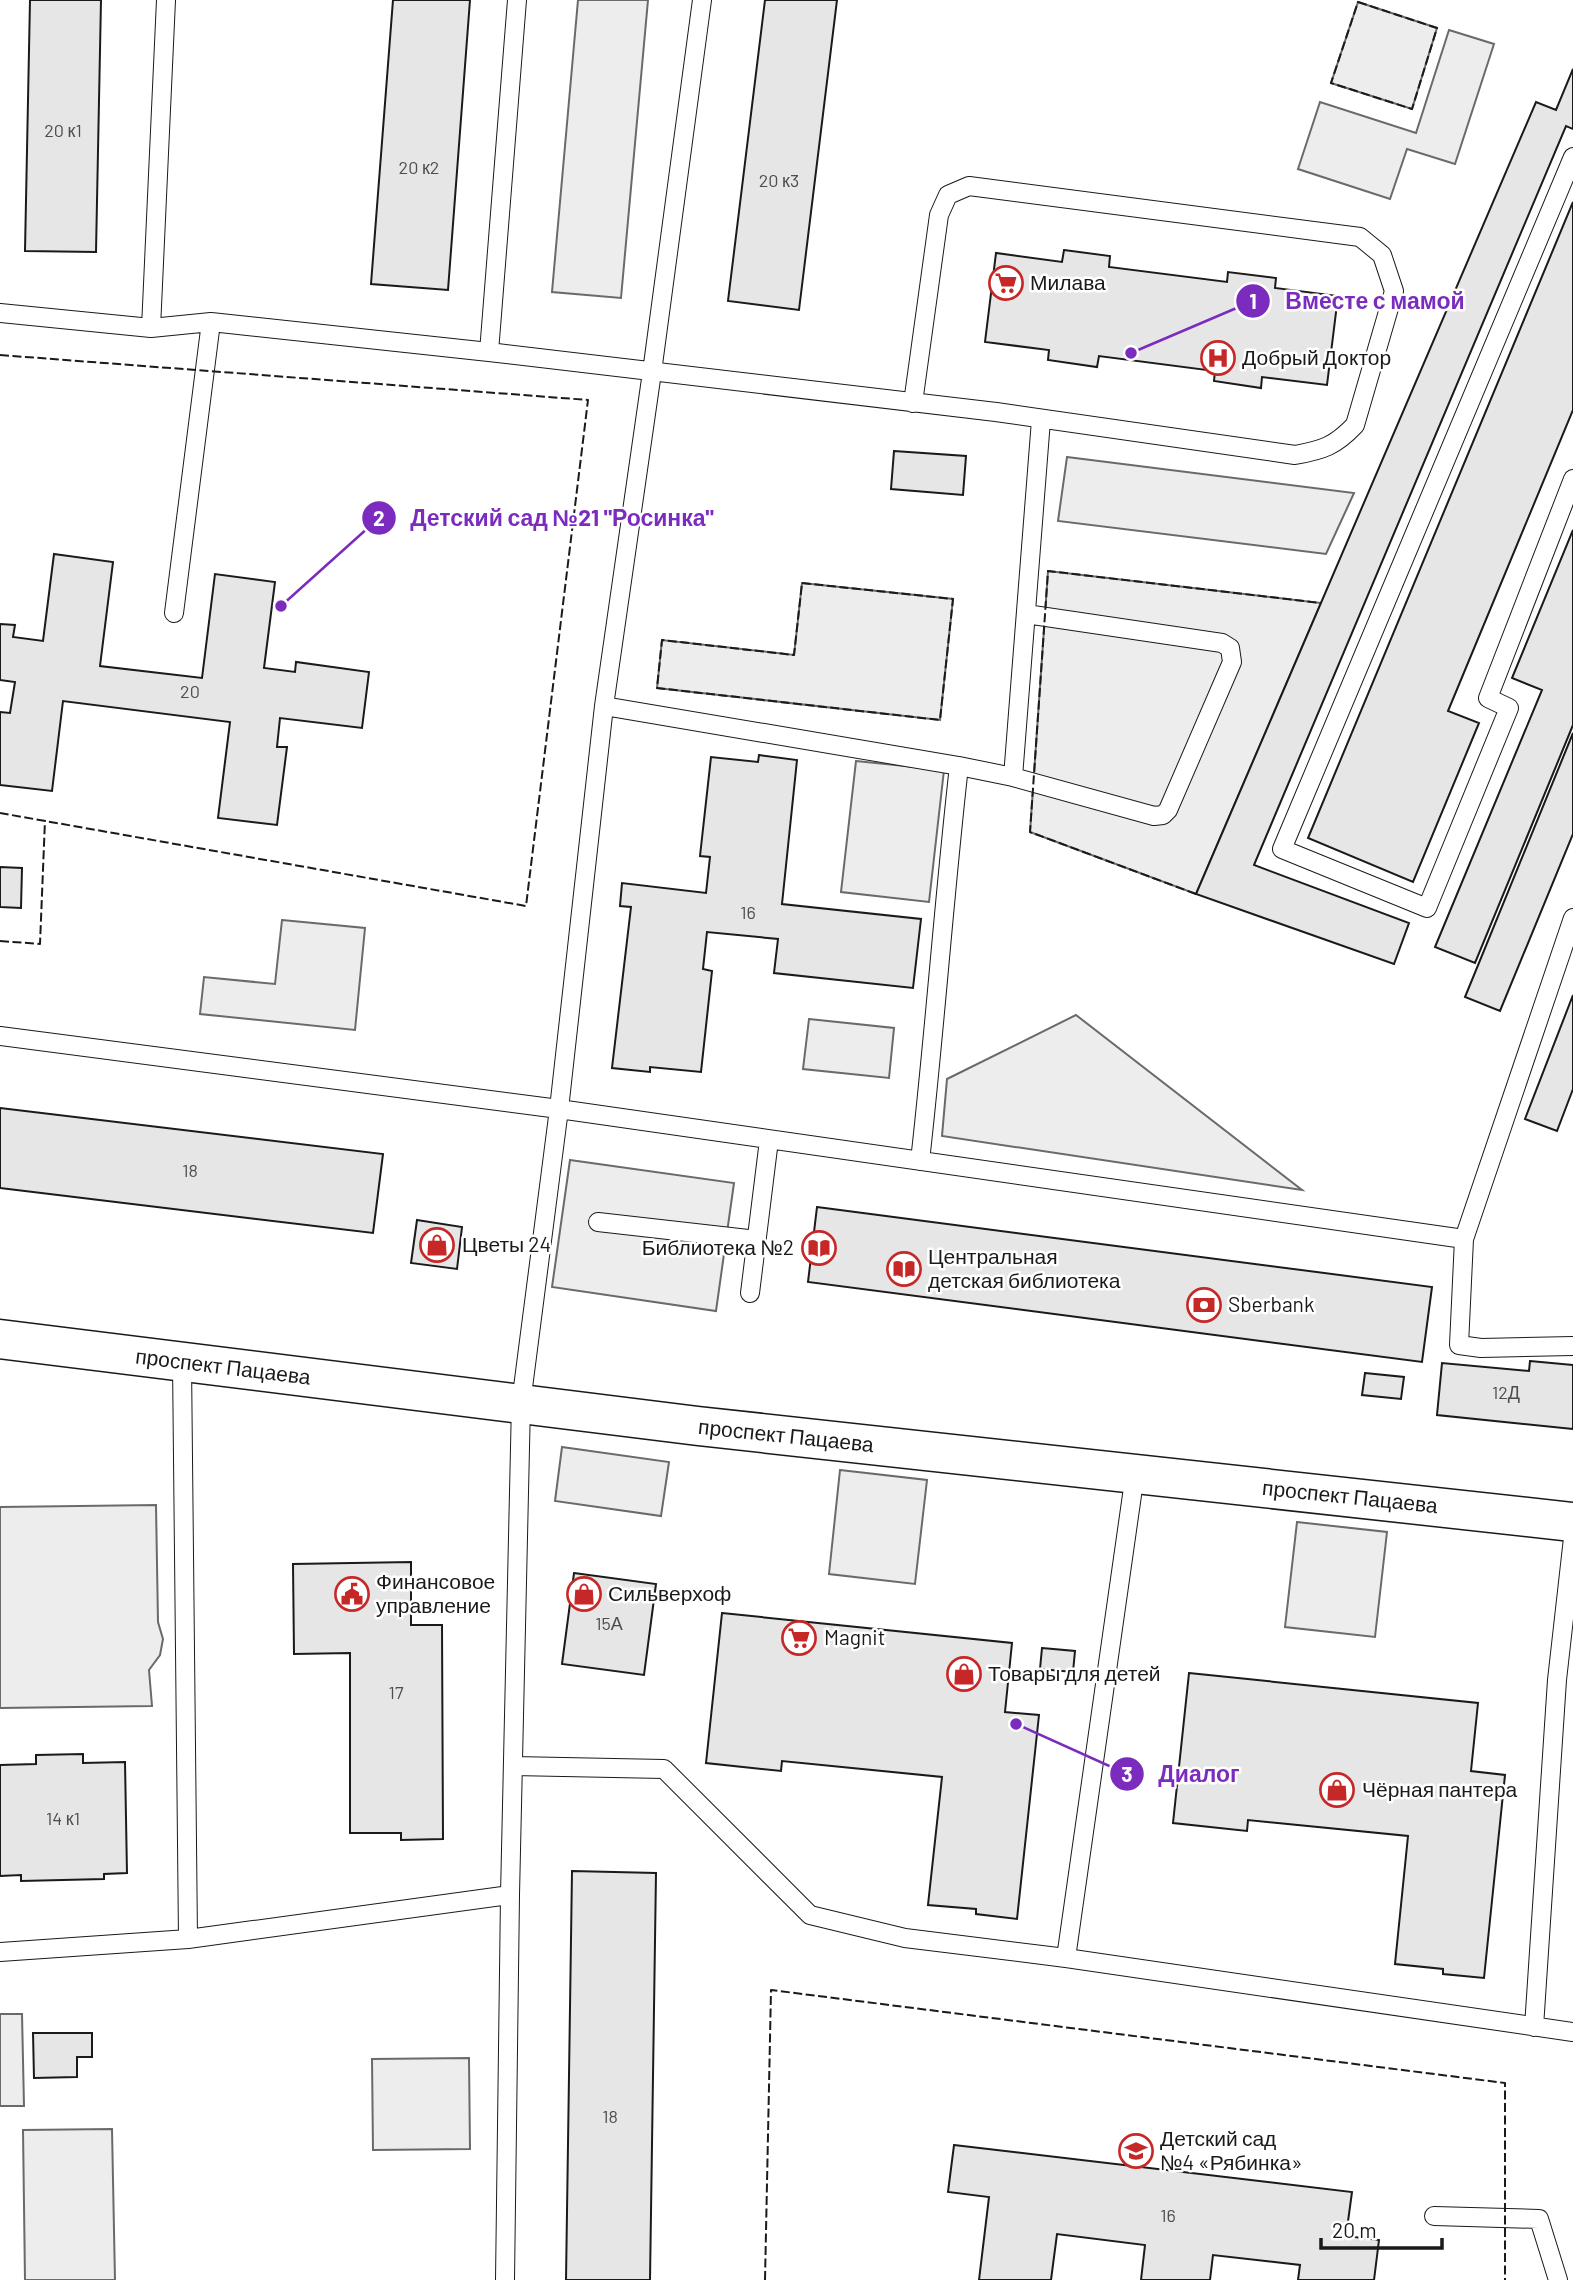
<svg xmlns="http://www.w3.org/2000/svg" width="1573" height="2280" font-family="Barlow,sans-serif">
	<rect width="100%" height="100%" fill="#fff"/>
	<path fill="#ededed" stroke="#6a6a6a" stroke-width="2" d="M578,0h70l-27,298 -69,-6z
		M1358,2l79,26 -25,81 -81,-26z
		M1449,30l45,14 -39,120 -48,-15 -17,50 -92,-30 22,-67 96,31z
		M1067,457l287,36 -28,61 -268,-33z
		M1048,571l273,32 -125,291 -166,-62z
		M802,583l151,16 -13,121 -283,-32 5,-48 132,15z
		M856,761l88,9 -15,132 -88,-10z
		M282,920l83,8 -10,102 -155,-16 4,-37 71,7z
		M1076,1015l226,175 -360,-54 5,-57z
		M809,1019l85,9 -5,50 -86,-9z
		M570,1160l164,23 -18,128 -164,-24z
		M562,1447l107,15 -8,54 -106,-15z
		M840,1470l87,10 -12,104 -86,-10z
		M156,1505l2,117 5,17 -3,16 -11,15 3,36 -152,2v-201z
		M1297,1522l90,10 -12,105 -90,-10z
		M0,2014h22l2,92h-24z
		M469,2058l1,91 -97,1 -1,-91z
		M112,2129l3,151h-90l-2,-150z"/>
	<path fill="#e6e6e6" stroke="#1a1a1a" stroke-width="2" d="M30,0h71l-5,252 -71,-1z
		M393,0h77l-22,290 -77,-6z
		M765,0h72l-38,310 -71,-9z
		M1573,69v60l-7,-3 -312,739 155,58 -15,41 -198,-70 340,-792 20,8z
		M1573,202v208l-125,301 31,12 -66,159 -105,-44z
		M1064,250l46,6 -1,11 118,15 1,-10 48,6 -1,10 63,8 -11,89 -65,-8 -1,11 -47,-7 1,-10 -116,-15 -2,11 -49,-7 1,-10 -64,-8 11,-89 66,9z
		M894,451l72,5 -3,39 -72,-6z
		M1573,530v195l-98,238 -40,-16 107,-257 -30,-12z
		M54,554l59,8 -13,104 102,12 13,-104 60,8 -11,86 31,4 1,-10 73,10 -7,56 -82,-10 -3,29h10l-10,78 -59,-7 12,-96 -167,-21 -11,90 -52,-6v-73l10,1 5,-31 -15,-2v-56l15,1 -2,12 30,4z
		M1573,733v101l-73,177 -35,-14z
		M759,755l38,5 -15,144 139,15 -8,69 -139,-15 4,-34 -71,-7 -4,37 9,2 -11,101 -51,-5v5l-38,-4 19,-161 -11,-1 2,-23 84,10 4,-36 -10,-1 11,-99 47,5z
		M0,867l22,1 -1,40 -21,-1z
		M1573,995v94l-16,42 -32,-12z
		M0,1108l383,46 -10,79 -373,-45z
		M817,1207l615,80 -10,75 -614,-80z
		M417,1220l45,7 -5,42 -46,-6z
		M1530,1361l43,4v64l-136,-14 5,-52 87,8z
		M1365,1373l39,4 -3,22 -39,-4z
		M411,1562v63h31l1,214 -42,1v-7h-51v-180l-56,1 -1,-90z
		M574,1573l82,11 -12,91 -82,-11z
		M722,1613l290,30 -7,69 34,3 -22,204 -41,-5v-5l-48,-4 14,-128 -160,-16 -1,10 -75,-8z
		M1042,1648l33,3 -2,21 -33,-3z
		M1189,1673l289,30 -7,68 34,4 -21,203 -41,-4v-5l-48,-5 13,-128 -160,-16 -1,11 -74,-8z
		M83,1754v9l42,-1 2,111 -23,1v5l-83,2v-6l-21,1v-111l36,-1v-9z
		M572,1871l84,2 -6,407h-84z
		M33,2033h59v24h-15v20l-43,1z
		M954,2145l398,47 -6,44 33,4 -5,40h-76l2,-15 -87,-10 -3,25h-69l4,-35 -88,-11 -6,46h-72l10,-83 -41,-5z"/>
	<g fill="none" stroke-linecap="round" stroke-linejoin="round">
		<g stroke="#1a1a1a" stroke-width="20">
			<path id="service" d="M1573,157l-291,692 145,59 82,-200 -21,-10 85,-219
				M0,313l151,15 60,-6 278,30 507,60 299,43c28,-5 40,-9 60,-30l39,-134 -12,-36 -22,-18 -391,-51 -21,9 -9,20 -26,188
				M151,328l15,-328
				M489,352l28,-352
				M174,613l37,-291
				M604,706l355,60
				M1013,777l141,39 9,-1 5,-5 64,-148 -2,-14 -8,-5 -196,-29
				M0,1036l559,73 905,130 109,-321
				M920,1161c15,-132 24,-263 39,-395l54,11 28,-357
				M598,1222l159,18
				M1464,1239l-5,106 22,3 92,-2
				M750,1293l19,-153
				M182,1362l6,577
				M513,1766l151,3 146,146 95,23 161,20 507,74
				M0,1952l188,-13 322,-44
				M1066,1958l69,-484
				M1534,2027l23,-347 16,-142
				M1434,2216l105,3 19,61
				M505,2280l5,-385 11,-492 38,-294 45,-403 48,-334 50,-372"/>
		</g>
		<g stroke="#1a1a1a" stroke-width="41">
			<path id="secondary" d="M0,1339l698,87 875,96"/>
		</g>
		<use href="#service" stroke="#fff" stroke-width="18"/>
		<use href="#secondary" stroke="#fff" stroke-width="38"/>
		<path stroke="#1a1a1a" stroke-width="2" stroke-dasharray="9 3.5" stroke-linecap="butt" d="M1358,2l79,26 -25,81 -81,-26z
			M0,355l588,45 -62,506 -526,-93
			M802,583l151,16 -13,121 -283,-32 5,-48 132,15z
			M1196,894l-166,-62 18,-261 273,32
			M0,941l40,3 5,-124
			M765,2280l6,-290 734,93v197"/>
	</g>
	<defs>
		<g id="supermarket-ring" transform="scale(1.75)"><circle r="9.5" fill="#fff" stroke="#c62828" stroke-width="1.5"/><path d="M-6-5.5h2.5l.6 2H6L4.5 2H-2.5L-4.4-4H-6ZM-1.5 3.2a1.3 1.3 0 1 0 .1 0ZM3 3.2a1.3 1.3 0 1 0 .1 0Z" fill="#c62828"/></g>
		<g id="hospital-ring" transform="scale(1.75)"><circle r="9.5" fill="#fff" stroke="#c62828" stroke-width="1.5"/><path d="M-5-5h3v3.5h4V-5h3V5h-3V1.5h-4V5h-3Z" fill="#c62828"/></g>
		<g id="shop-ring" transform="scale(1.75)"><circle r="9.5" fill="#fff" stroke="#c62828" stroke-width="1.5"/><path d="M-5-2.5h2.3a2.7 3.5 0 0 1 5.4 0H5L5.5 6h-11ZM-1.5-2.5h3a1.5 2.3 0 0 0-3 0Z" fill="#c62828"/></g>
		<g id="library-ring" transform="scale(1.75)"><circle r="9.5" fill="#fff" stroke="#c62828" stroke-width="1.5"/><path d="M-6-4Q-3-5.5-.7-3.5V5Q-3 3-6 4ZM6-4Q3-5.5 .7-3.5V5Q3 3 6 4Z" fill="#c62828"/></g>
		<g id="bank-ring" transform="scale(1.75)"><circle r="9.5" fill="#fff" stroke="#c62828" stroke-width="1.5"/><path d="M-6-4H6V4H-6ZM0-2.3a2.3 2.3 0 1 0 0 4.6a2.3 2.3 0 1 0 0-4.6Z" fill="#c62828"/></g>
		<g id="civic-ring" transform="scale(1.75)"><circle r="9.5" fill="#fff" stroke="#c62828" stroke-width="1.5"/><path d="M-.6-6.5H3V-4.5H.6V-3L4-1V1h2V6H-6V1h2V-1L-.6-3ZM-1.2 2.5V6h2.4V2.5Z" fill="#c62828"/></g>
		<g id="school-ring" transform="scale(1.75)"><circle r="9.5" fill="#fff" stroke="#c62828" stroke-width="1.5"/><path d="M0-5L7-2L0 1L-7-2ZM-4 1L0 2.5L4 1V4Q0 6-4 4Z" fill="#c62828"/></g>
	</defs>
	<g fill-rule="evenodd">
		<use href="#supermarket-ring" x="1006" y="283"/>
		<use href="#hospital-ring" x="1218" y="358"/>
		<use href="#shop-ring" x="437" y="1245"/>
		<use href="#library-ring" x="819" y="1248"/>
		<use href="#library-ring" x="904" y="1269"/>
		<use href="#bank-ring" x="1204" y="1305"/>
		<use href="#civic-ring" x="352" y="1594"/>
		<use href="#shop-ring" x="584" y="1594"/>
		<use href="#supermarket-ring" x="799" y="1638"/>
		<use href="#shop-ring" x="964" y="1674"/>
		<use href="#shop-ring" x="1337" y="1790"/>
		<use href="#school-ring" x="1136" y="2151"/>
	</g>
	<g text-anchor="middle" stroke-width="5" stroke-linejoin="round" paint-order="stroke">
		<g font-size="18" fill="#4d4d4d">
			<text x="63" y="137">20 к1</text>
			<text x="419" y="174">20 к2</text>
			<text x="779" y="187">20 к3</text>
			<text x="190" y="698">20</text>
			<text x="748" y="919">16</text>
			<text x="190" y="1177">18</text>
			<text x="1506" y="1399">12Д</text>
			<text x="609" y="1630">15А</text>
			<text x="396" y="1699">17</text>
			<text x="63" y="1825">14 к1</text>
			<text x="610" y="2123">18</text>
			<text x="1168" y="2222">16</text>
		</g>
		<g font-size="21" fill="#1a1a1a" stroke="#fff" text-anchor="start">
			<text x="1030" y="290">Милава</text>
			<text x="1242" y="365">Добрый Доктор</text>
			<text x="462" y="1252">Цветы 24</text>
			<text x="794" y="1255" text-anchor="end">Библиотека №2</text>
			<text x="928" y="1264">Центральная<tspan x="928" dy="24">детская библиотека</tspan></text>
			<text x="1228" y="1312">Sberbank</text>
			<text x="376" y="1589">Финансовое<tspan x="376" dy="24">управление</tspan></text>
			<text x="608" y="1601">Сильверхоф</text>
			<text x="824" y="1645">Magnit</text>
			<text x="988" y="1681">Товары для детей</text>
			<text x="1362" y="1797">Чёрная пантера</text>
			<text x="1160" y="2146">Детский сад<tspan x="1160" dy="24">№4 «Рябинка»</tspan></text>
		</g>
		<g font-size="21" fill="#1a1a1a" stroke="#fff">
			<text transform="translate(223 1367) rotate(7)" y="7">проспект Пацаева</text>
			<text transform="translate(786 1436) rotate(6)" y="7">проспект Пацаева</text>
			<text transform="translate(1350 1497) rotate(6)" y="7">проспект Пацаева</text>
		</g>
	</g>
	<path fill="none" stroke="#7b2cbf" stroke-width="2.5" d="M1131 353L1253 301M281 606L379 518M1016 1724L1127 1774"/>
	<g fill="#7b2cbf" stroke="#fff" stroke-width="2.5">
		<circle cx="1131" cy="353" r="7"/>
		<circle cx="281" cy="606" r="7"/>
		<circle cx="1016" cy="1724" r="7"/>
		<circle cx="1253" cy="301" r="18"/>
		<circle cx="379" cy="518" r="18"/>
		<circle cx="1127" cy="1774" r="18"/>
	</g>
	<g font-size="21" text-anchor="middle" font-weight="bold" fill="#fff">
		<text x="1253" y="309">1</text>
		<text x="379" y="526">2</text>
		<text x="1127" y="1782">3</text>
	</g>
	<g font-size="23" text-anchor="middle" font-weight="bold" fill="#7b2cbf" stroke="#fff" stroke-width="5" stroke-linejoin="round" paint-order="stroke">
		<text x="1375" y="309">Вместе с мамой</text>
		<text x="562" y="526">Детский сад №21 "Росинка"</text>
		<text x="1199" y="1782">Диалог</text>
	</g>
	<path d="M1321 2238v10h121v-10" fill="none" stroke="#1a1a1a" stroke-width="3.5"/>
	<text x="1332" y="2238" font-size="21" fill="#1a1a1a" stroke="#ffffff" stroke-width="5" paint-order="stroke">20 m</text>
</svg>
